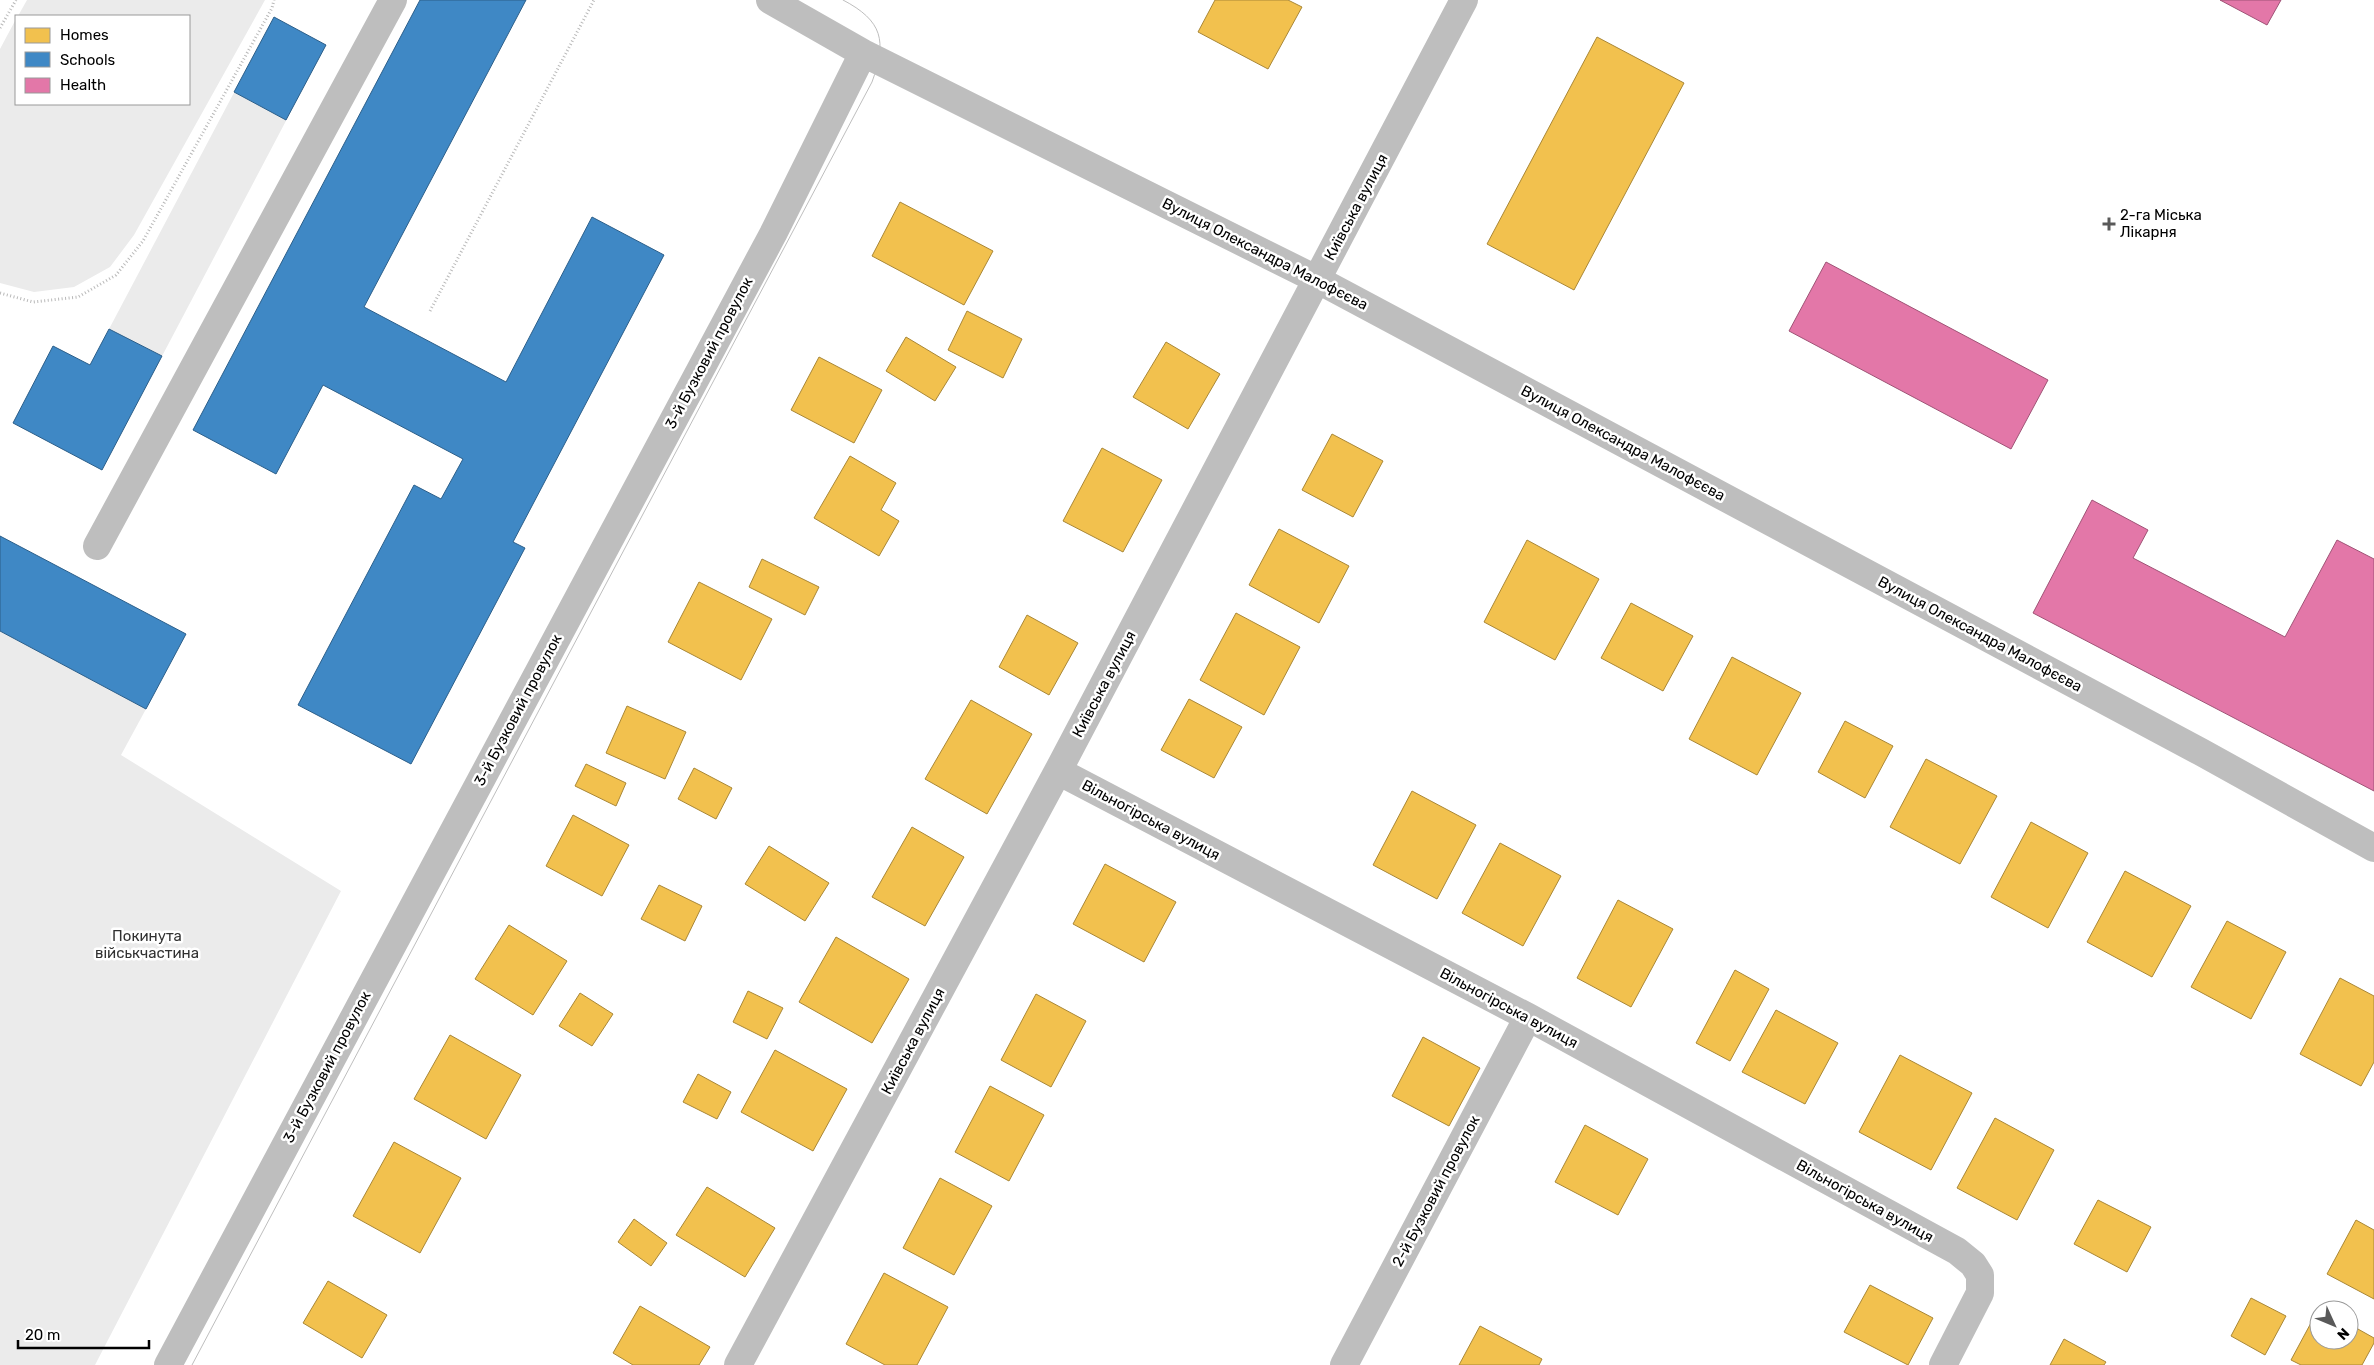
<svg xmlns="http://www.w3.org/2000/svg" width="2374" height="1365" font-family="Rubik,sans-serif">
	<rect width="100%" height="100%" fill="#fff"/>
	<path fill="#ebebeb" d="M27,0h238l-131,235 -24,32 -36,20 -40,5 -34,-9v-234l16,-30v85h173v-88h-171z
		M274,17l52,28 -224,425 -89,-47 40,-77 37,19z
		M0,631l146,78 -25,46 220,136 -246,474h-95z"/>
	<path fill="#f2c14e" stroke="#a98737" d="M1215,0h73l14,7 -34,62 -70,-37z
		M1597,37l87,46 -110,207 -87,-46z
		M900,202l93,49 -29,54 -92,-49z
		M967,311l55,28 -19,39 -55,-28z
		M906,337l50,30 -21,34 -49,-30z
		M1166,342l54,32 -32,55 -55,-32z
		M819,357l63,33 -28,53 -63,-33z
		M1332,434l51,27 -30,56 -51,-27z
		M1102,448l60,32 -39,72 -60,-31z
		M850,456l46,27 -15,27 18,11 -20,35 -65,-38z
		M1279,529l70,37 -30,57 -70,-38z
		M1527,540l72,39 -44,81 -71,-38z
		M762,559l57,28 -14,28 -56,-28z
		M699,582l73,37 -31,61 -73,-38z
		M1631,603l62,33 -30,55 -62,-33z
		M1236,613l64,34 -36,68 -64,-35z
		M1027,615l51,28 -29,52 -50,-28z
		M1732,657l69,36 -44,82 -68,-36z
		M1189,699l53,28 -28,51 -53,-28z
		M971,700l61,34 -45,80 -62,-35z
		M627,706l59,26 -21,47 -59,-26z
		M1845,721l48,25 -28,52 -47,-26z
		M1926,759l71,37 -37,68 -70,-37z
		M586,764l40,19 -10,23 -41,-20z
		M694,768l38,20 -16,31 -38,-20z
		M1412,791l64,34 -39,74 -64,-34z
		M573,815l56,30 -27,51 -56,-30z
		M2031,822l57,31 -40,75 -57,-31z
		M912,827l52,30 -39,69 -53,-29z
		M1500,843l61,33 -38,70 -61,-33z
		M769,846l60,37 -24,38 -60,-37z
		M1105,864l71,38 -32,60 -71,-38z
		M2125,871l66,35 -39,71 -65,-35z
		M659,885l43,21 -17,35 -44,-22z
		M1618,900l55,29 -42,78 -54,-29z
		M2227,921l59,31 -35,67 -60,-32z
		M509,925l58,36 -34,54 -58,-36z
		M836,937l73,42 -37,64 -73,-41z
		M1735,970l34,19 -39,72 -34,-18z
		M2340,978l34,18v66l-13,24 -61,-32z
		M748,991l35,17 -16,31 -34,-17z
		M580,993l33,21 -21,32 -33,-20z
		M1036,994l50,27 -35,66 -50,-27z
		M1776,1010l62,33 -33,61 -63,-32z
		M450,1035l71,40 -35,64 -72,-40z
		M1423,1037l57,31 -31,58 -57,-30z
		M775,1050l72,39 -34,62 -72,-39z
		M1900,1055l72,38 -41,77 -72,-38z
		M698,1074l33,18 -14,27 -34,-17z
		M990,1086l54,29 -35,66 -54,-29z
		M1995,1118l59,32 -37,70 -60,-32z
		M1585,1125l63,34 -30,56 -63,-33z
		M394,1142l67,36 -41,75 -67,-37z
		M940,1178l52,28 -38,69 -51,-27z
		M707,1187l68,41 -30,49 -69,-42z
		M2098,1200l53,27 -24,45 -53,-28z
		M634,1219l33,24 -16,23 -33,-24z
		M2356,1220l18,10v69l-47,-25z
		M884,1273l64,34 -31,58h-32l-39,-21z
		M328,1281l59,34 -25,43 -59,-35z
		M1870,1285l63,33 -25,47 -64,-33z
		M2251,1298l35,18 -21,39 -34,-19z
		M640,1306l70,41 -11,18h-66l-20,-12z
		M2319,1308l3,2h-3v30h30v-16l25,14v5l-12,22h-61l-10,-5z
		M1480,1326l62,33 -3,6h-80z
		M2064,1339l42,23 -2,3h-54z"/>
	<path fill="#3f88c5" stroke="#2c5f8a" d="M420,0h106l-162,307 142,75 86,-165 72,38 -151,287 12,6 -114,216 -113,-59 116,-220 27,14 22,-40 -140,-74 -47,89 -83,-44z
		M274,17l52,28 -40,75 -52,-28z
		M109,329l53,27 -60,114 -89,-47 40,-77 37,19z
		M0,536l186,98 -40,75 -146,-78z"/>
	<path fill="#e377a8" stroke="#9f5376" d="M2220,0h61l-14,25z
		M1826,262l222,118 -37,69 -222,-118z
		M2092,500l56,30 -15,28 152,79 52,-97 37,19v232l-341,-178z"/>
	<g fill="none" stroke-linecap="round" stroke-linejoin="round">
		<path stroke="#b9b9b9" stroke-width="3" stroke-dasharray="1 2.5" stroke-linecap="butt" d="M0,28l16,-28
			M0,293l33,9 45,-5 38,-22 27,-34 129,-233 2,-8
			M430,311l164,-311"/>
		<path stroke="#bebebe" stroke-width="28" d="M770,0l93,53 455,227 883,472 173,96
			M97,546l296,-546
			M1058,771l470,246 429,234 16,13 7,11v18l-37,72
			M168,1365l605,-1131 90,-181
			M738,1365l320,-594 406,-771
			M1344,1365l184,-348"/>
		<path stroke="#bebebe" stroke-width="1" d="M192,1365l680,-1283c15,-41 11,-61 -29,-82"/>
	</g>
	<path fill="#595959" stroke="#fff" stroke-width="2" d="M2106.5 216.5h5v5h5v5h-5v5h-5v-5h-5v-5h5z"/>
	<g text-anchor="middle" stroke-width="5" stroke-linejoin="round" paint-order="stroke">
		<g font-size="15" fill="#000" stroke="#fff">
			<text transform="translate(1356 207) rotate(-62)" y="5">Київська вулиця</text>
			<text transform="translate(1265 254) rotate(27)" y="5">Вулиця Олександра Малофєєва</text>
			<text transform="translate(709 353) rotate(-62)" y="5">3-й Бузковий провулок</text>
			<text transform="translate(1623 443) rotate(28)" y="5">Вулиця Олександра Малофєєва</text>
			<text transform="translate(1980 634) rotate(28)" y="5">Вулиця Олександра Малофєєва</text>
			<text transform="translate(1104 684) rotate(-62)" y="5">Київська вулиця</text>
			<text transform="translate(518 710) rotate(-62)" y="5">3-й Бузковий провулок</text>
			<text transform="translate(1151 820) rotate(28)" y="5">Вільногірська вулиця</text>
			<text transform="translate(1509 1008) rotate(28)" y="5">Вільногірська вулиця</text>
			<text transform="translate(913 1041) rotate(-62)" y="5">Київська вулиця</text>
			<text transform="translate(327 1067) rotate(-62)" y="5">3-й Бузковий провулок</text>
			<text transform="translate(1436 1191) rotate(-62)" y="5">2-й Бузковий провулок</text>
			<text transform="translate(1865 1201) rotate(29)" y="5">Вільногірська вулиця</text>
		</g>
		<g font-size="15" fill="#000" stroke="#fff" text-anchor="start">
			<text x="2120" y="220">2-га Міська<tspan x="2120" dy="17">Лікарня</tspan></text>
		</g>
		<g font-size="15" fill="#313131" stroke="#fff">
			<text x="147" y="941">Покинута<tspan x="147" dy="17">військчастина</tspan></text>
		</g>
	</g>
	<rect x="15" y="15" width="175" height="90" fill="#ffffff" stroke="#999999"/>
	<rect x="25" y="28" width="25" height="15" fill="#f2c14e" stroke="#999999"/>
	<text x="60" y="40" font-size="15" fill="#000000">Homes</text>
	<rect x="25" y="52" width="25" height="15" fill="#3f88c5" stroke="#999999"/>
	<text x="60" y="65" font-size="15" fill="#000000">Schools</text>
	<rect x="25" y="78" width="25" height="15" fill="#e377a8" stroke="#999999"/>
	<text x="60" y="90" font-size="15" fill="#000000">Health</text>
	<g transform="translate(2334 1325) rotate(134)"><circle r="24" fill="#ffffff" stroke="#999999"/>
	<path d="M0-4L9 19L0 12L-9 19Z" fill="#595959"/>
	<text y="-8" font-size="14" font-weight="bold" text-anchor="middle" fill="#000000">N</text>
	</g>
	<path d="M18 1340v8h131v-8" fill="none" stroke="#000000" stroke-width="2.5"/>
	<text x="25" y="1340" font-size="15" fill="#000000" stroke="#ffffff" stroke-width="4" paint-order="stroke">20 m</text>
</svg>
